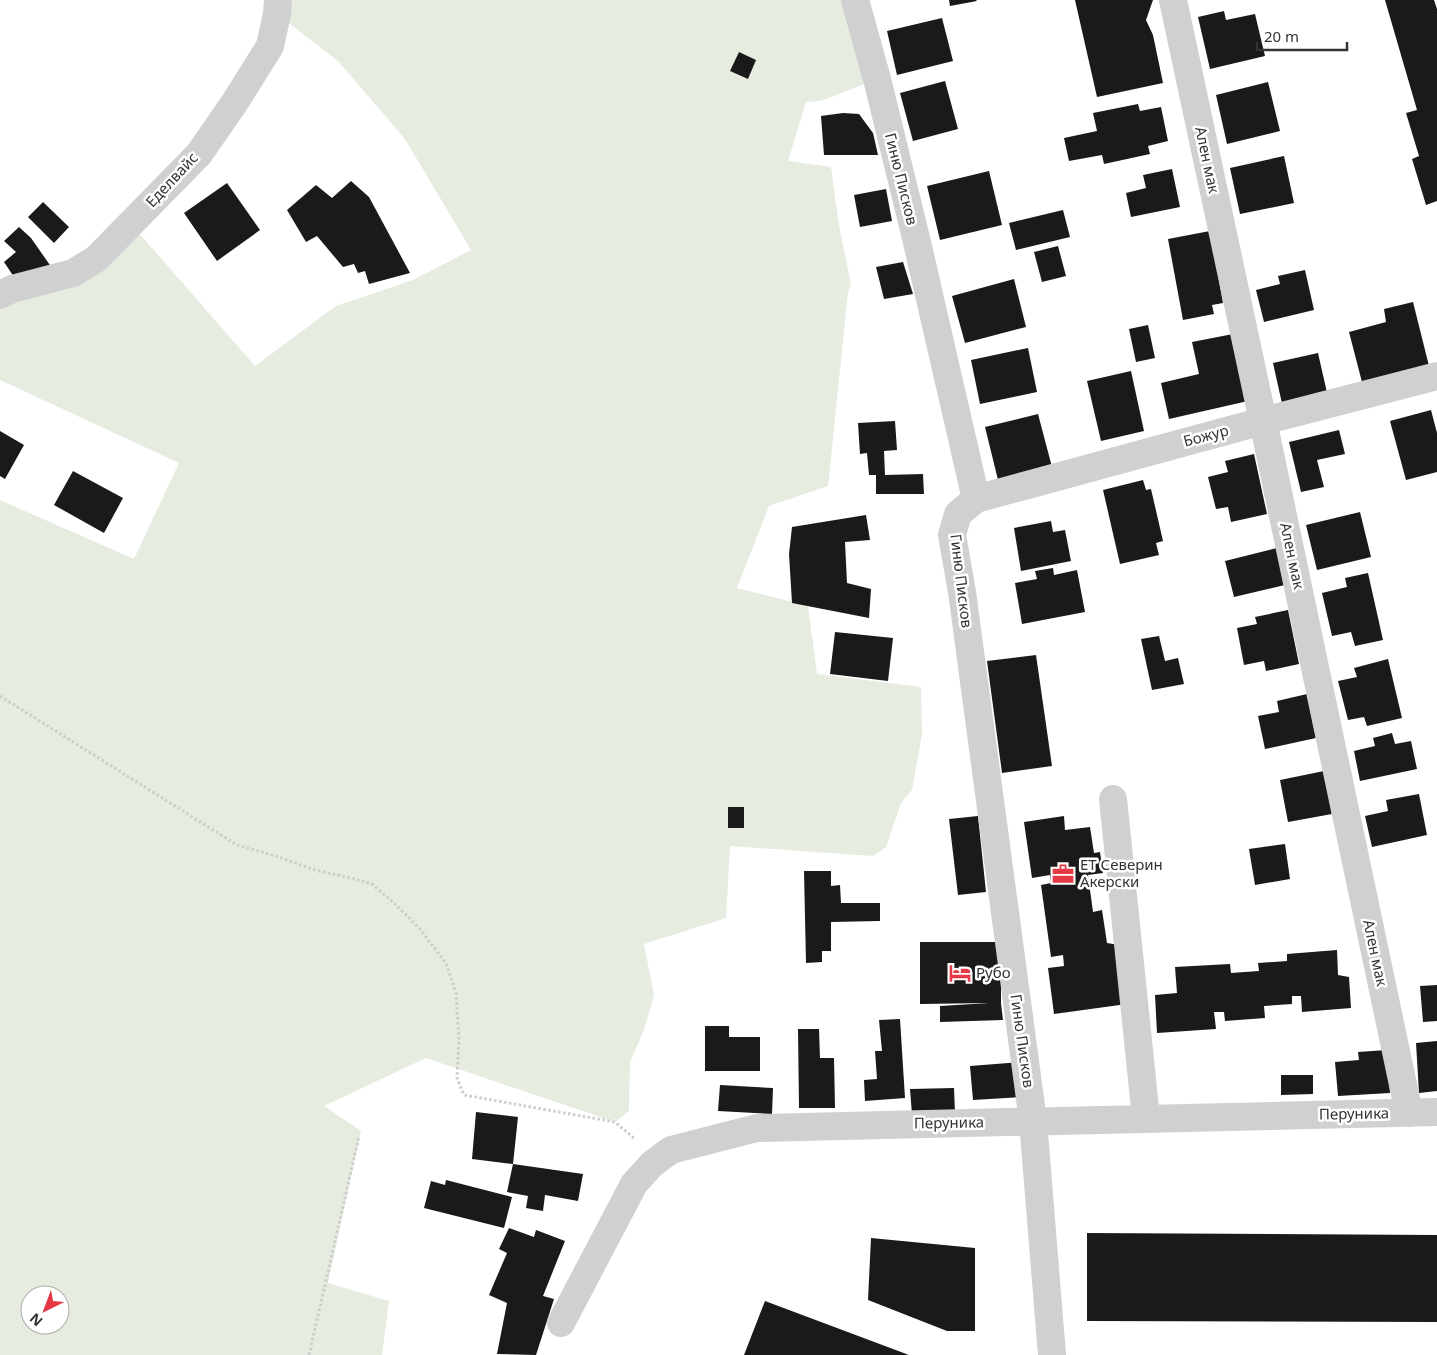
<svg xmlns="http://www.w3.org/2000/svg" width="1437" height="1355" font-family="'Noto Sans',sans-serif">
	<rect width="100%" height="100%" fill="#fff"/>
	<path fill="#e6ecdf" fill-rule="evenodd" d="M278,0h578l21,79 -56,22 -15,1 -18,59 43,6 8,59 12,58 -3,9 -20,193 -59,20 -32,82 71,18 9,68 104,13 1,47 -10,56 -11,13 -15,44 -13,9 -143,-10 -4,72 -82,26 10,51 -10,35 -14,32 -1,49 -14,11 -189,-64 -102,48 37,25 -33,152 61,18 -7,54h-382v-855l134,59 45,-96 -179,-83v-85l73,-22 58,-49 124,142 81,-60 77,-26 58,-30 -66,-111 -67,-78 -61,-47zM30,1295h30v30h-30z"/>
	<path fill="#1a1a1a" d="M949,0h27l1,1 -27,5z
		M1075,0h78l-7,20 7,15 10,48 -66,14z
		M1385,0h49l3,9v192l-11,4 -14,-46 7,-3 -13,-43 11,-3z
		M1224,11l2,9 29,-6 10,42 -55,13 -12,-52z
		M942,18l11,43 -56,14 -10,-44z
		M739,52l17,8 -8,19 -18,-8z
		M945,81l13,48 -45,12 -13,-48z
		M1268,82l12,49 -53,13 -11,-49z
		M1138,104l2,7 21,-4 7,34 -20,5 2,8 -46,10 -2,-9 -33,6 -5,-23 33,-7 -4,-18z
		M843,113l16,1 14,19 5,22h-54l-3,-39z
		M1284,156l10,47 -54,11 -10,-46z
		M1172,169l8,38 -49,10 -5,-24 20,-5 -3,-13z
		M989,171l13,54 -62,15 -13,-54z
		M351,181l18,16 41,76 -41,11 -4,-13 -7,2 -4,-9 -11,3 -26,-31 -11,6 -19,-32 29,-25 16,13z
		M227,183l33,47 -43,31 -33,-48z
		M886,189l6,32 -32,6 -6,-32z
		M43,202l26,25 -15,16 -26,-26z
		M1063,210l7,27 -54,13 -7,-27z
		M19,227l12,11 21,30 -38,9 -10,-15 12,-10 -12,-11z
		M1210,231l13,72 -11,2 2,9 -31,6 -15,-81z
		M1058,246l8,30 -24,6 -8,-30z
		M903,262l10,32 -29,5 -8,-32z
		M1305,270l9,40 -50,12 -8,-32 24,-6 -2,-8z
		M1014,279l12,48 -61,16 -13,-47z
		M1413,302l17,68 -67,16 -14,-54 37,-10 -2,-13z
		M1148,325l7,33 -19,4 -7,-33z
		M1233,334l15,67 -79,18 -8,-36 38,-9 -7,-32z
		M1028,348l9,44 -57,12 -9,-44z
		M1318,353l10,44 -45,11 -10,-45z
		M1131,371l13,60 -43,10 -14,-60z
		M1431,410l6,23v39l-31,8 -16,-59z
		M1038,414l14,53 -54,13 -13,-53z
		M895,421l2,29 -13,1 1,24 38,-1 1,20h-48v-19h-7l-2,-22 -7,1 -2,-31z
		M1339,430l6,24 -28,6 7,27 -23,5 -12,-50z
		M0,431l24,14 -19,34 -5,-3z
		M1254,454l13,60 -36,8 -3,-15 -12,2 -8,-32 20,-5 -3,-11z
		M73,471l50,27 -19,35 -50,-28z
		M1143,480l3,10 5,-1 12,52 -7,2 3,12 -39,9 -17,-74z
		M1360,512l11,45 -54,13 -11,-45z
		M866,515l4,25 -25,2 2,41 24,6 -2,29 -77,-15 -3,-49 3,-27z
		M1051,521l2,11 12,-2 6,31 -50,10 -7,-43z
		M1277,548l8,37 -51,12 -9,-36z
		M1053,568l1,7 23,-5 8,42 -63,12 -7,-41 22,-4 -2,-8z
		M1368,573l15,67 -28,6 -4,-14 -19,4 -10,-43 25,-6 -2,-9z
		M1288,610l11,54 -33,7 -2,-10 -20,4 -7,-37 20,-4 -2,-7z
		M835,632l58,6 -5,43 -58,-7z
		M1159,636l6,25 13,-3 6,26 -32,6 -11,-51z
		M1036,655l16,111 -50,7 -15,-112z
		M1388,659l14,59 -35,8 -3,-9 -16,3 -10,-39 19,-4 -3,-9z
		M1307,694l9,44 -51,11 -7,-33 21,-4 -2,-11z
		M1392,733l3,11 16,-3 6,28 -57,12 -6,-30 21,-5 -2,-8z
		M1324,771l8,43 -44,8 -8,-42z
		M1419,794l8,41 -55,12 -7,-31 23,-5 -2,-11z
		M728,807h16v21h-16z
		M978,816l8,76 -28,3 -9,-76z
		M1064,816l1,14 25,-3 4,26 6,-1 3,21 -15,2 5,37 9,-2 5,33 12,2 8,59 -73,10 -6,-46 16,-2 -1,-11 -12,2 -10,-72 10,-2 -1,-8 -18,3 -8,-56z
		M1285,844l5,35 -35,6 -6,-36z
		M804,871h27v15l9,-1 1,18h39v18l-49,1v29h-9v11l-16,1z
		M920,942h81v61l2,17 -63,2v-16l49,-3 -69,1z
		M1337,950l1,25 11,2 2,31 -49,4 -1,-16h-9v8l-28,2 1,12 -40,3 -1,-9h-10l2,17 -59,4 -2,-38 22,-2 -2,-26 55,-3 1,9 28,-2 -1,-8 29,-2v-7z
		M1437,985v36l-14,1 -3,-36z
		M900,1019l5,79 -40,3 -1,-21 13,-1 -2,-28h7l-3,-31z
		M705,1026h24v11h31v34h-55z
		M798,1029h21l1,29h14l1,50h-36z
		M1437,1041v50l-18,2 -3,-50z
		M1387,1050l3,43 -52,3 -3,-34 24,-2 -1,-8z
		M1020,1062l3,35 -50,3 -3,-34z
		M1281,1075h32v19l-32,1z
		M720,1085l53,3 -1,26 -54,-3z
		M954,1088l1,24 -43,2 -2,-25z
		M476,1112l42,5 -5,47 -41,-5z
		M513,1164l70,10 -5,27 -33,-6 -2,16 -17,-3 2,-12 -21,-4z
		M446,1180l66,17 -8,31 -80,-20 7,-27 14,4z
		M509,1228l25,9 2,-7 29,11 -22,55 11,3 -18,56 -39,-1 10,-51 -18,-8 18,-42 -8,-4z
		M1087,1233l350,2v87l-350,-1z
		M871,1238l104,10v83h-28l-79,-31z
		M765,1301l144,54h-165z"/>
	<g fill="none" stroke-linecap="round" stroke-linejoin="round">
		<path stroke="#cdcdcd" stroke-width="3" stroke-dasharray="2.5 2.5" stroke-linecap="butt" d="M0,696l237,149 39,11 39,14 36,8 21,6 23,20 24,24 27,35 10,30 3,46 -2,39 7,17 151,27 20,17
			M309,1355l50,-219"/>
		<path stroke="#d0d0d0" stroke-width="28" d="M855,0l22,79 39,159 60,261 -18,15 -6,21 10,57 71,529 19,234
			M1173,0l90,421 146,692
			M0,295l12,-6 61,-16 23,-14 103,-105 36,-52 35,-56 7,-32 1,-14
			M976,499l287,-78 174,-45
			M1113,799l33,319
			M561,1323l73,-139 18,-20 19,-14 86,-22 680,-16"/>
	</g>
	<defs>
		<g id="office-bare" transform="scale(1.725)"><path d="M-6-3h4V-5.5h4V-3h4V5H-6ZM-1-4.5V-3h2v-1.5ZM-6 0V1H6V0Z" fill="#e63946" stroke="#fff" stroke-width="2.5" paint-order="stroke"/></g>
		<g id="hotel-bare" transform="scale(1.725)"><path d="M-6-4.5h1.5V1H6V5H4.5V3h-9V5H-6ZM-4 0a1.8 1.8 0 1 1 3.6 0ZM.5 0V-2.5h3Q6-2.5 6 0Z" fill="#e63946" stroke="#fff" stroke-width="2.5" paint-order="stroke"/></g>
	</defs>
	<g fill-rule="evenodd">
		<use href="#office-bare" x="1063" y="874"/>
		<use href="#hotel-bare" x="960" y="973"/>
	</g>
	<g text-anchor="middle" stroke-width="5" stroke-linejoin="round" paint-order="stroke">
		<g font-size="15" fill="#333" stroke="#fff">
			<text transform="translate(1207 160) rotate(78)" y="5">Ален мак</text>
			<text transform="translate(901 179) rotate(76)" y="5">Гиню Писков</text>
			<text transform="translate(172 180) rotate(-47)" y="5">Еделвайс</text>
			<text transform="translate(1206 436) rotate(-15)" y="5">Божур</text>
			<text transform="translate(1292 556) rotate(78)" y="5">Ален мак</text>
			<text transform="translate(961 581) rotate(83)" y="5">Гиню Писков</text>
			<text transform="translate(1375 953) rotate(78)" y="5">Ален мак</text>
			<text transform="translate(1022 1041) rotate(82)" y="5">Гиню Писков</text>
			<text transform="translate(1354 1114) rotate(-1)" y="5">Перуника</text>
			<text transform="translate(949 1123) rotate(-1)" y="5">Перуника</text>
		</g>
		<g font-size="15" fill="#333" stroke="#fff" text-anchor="start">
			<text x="1080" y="870">ЕТ Северин<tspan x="1080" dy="17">Акерски</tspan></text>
			<text x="976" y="978">Рубо</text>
		</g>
	</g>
	<g transform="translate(45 1310) rotate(222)"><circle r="24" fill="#ffffff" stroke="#adadad"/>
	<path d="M0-4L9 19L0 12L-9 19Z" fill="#e63946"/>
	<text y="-8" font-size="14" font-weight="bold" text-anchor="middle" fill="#333333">N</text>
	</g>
	<path d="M1257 42v8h90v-8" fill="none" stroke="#333333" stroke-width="2.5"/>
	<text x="1264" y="42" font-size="15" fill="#333333" stroke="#ffffff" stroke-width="4" paint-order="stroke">20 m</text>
</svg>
